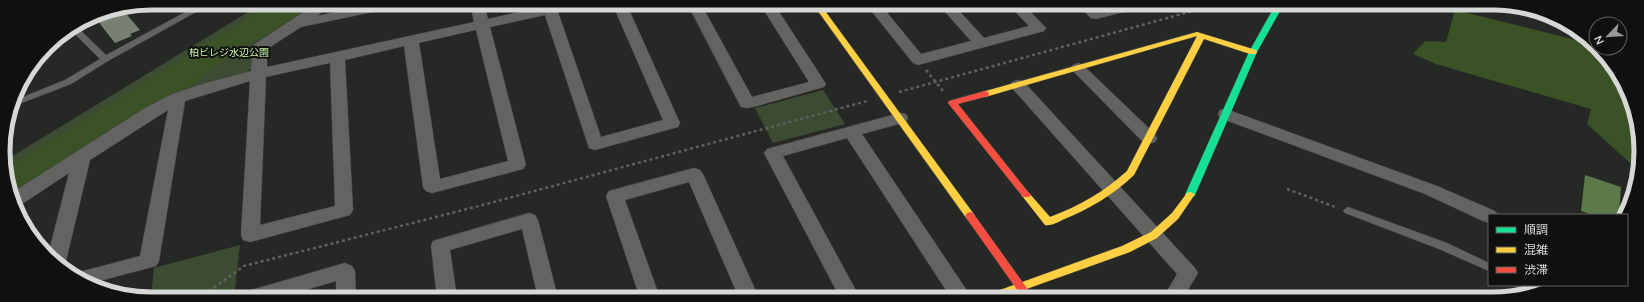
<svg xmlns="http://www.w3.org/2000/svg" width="1644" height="302" font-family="'Nunito Sans','Noto Sans JP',sans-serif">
	<rect width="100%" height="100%" fill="#262825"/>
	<path fill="#3c4b31" d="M263,3h58l-67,43 -2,22 -5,4c-88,21 -161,77 -236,125l-5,-37z
		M823,90l22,34 -72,19 -18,-35z
		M240,245l-6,53h-83l3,-30z"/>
	<path fill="#3a5226" d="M273,3h43l-54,35 -21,8 -56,44 -175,104 -3,-26z
		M1455,10l125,31 4,-3 26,23 26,51 4,58 -2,7 -8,-14 -43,-39 4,-15 -155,-45 -23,-10 12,-13 21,1z"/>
	<path fill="#5e7949" d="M1585,175l36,12 -2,28h-26l-12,-4z"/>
	<path fill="#787f73" d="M122,9l18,21 -10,4 2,2 -17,7 -22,-28z"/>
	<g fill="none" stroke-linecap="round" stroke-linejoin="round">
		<g stroke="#434542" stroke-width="1">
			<path id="lane" d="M202,3h10l-104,58 -37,23 -60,23 2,-6 52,-21 35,-21 -29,-29 5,-4 30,29z
				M166,4h3v4l-34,2 -4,-3z
				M1348,207l99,36 42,20v8l-50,-22 -94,-36 -2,-2 2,-2z
				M1516,285h14l6,5 -11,3 -8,-5z"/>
		</g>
		<g stroke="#434542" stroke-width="1">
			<path id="street" d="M317,3h17l-17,13 59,-13h27l-2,3 -5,1 -95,20 -34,22v18l207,-45 -4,-19h14l4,16 54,-12 -1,-4h47l-2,3 -28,6 43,125 62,-17 -51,-117h14l54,120 -2,4 -83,23 -6,-2 -44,-133 -55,12 36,138 -3,4 -91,24 -6,-2 -3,-4 -19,-141 -59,14 8,150 -3,5 -100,27 -7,-2 -2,-5 9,-154 -65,20 -26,160 -3,5 -68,18 -16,-10 68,-18 28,-146 -78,50 -24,101 -3,5 -15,-11 21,-82 -50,33 -3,1 -6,-13 135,-86 27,-14 34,-11 45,-12 2,-24 2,-3zM476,30l32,131 -68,18 -21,-136zM330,63l5,143 -75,19 6,-148z
				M687,3l14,1 51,93 57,-15 -49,-78h14l52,80 -2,3 -71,20 -6,1 -6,-1z
				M866,4h14l41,50 50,-13 -33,-37h15l31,34 45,-12 -21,-22h15l23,24 -2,3 -126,34 -5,-2z
				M1077,4h15l7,6 23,-6h23l-2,3 -47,12 -5,-1z
				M1078,63l5,2 72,69 2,4 -2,4 -6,2 -6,-2 -70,-71 -3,-3 3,-3z
				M1018,80l6,2 171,186 3,5 -15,25h-20l14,-24 -165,-186 -2,-3 2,-3z
				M1226,109l211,77 58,25 3,4h-9v8l-6,-2 -58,-27 -205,-76 -2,-4 2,-4z
				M900,113l6,1 2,4 -2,4 -44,12 110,164h-21l-104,-160 -64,18 76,140 -1,2h-25l4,-6 -73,-139 3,-4z
				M694,168l6,2 3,4 56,124h-20l-50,-116 -64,18 35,98h-20l-34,-102 3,-5z
				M529,213l6,2 3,5 20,78h-20l-16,-69 -72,21 7,48h-20l-6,-52 2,-5z
				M345,263l7,3 3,5 1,27h-20v-17l-57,17h-38l3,-6 7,-2z"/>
		</g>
		<g stroke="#434542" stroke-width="1">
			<path id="fast" d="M1276,4h8l-27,48 -62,143 -2,2h-6l-2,-2 64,-143z"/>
		</g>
		<g stroke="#434542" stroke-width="1">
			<path id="slow" d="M813,4h7l153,209 2,3 -2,3h-6z
				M1197,32l59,18 1,2 -1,2h-6l-46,-15 -70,136c-21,20 -45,34 -72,45 -5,3 -12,6 -17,5l-22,-28 -2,-2 2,-2h6l21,24c29,-11 54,-25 77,-46l70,-135 -212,61 -3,-1 -1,-2 1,-2z
				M1190,192l3,1 2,2 -2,2 -15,22 -21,19 -27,14 -129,46h-16l1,-3 136,-49 29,-14 21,-19 15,-20z"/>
		</g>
		<g stroke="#434542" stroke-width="1">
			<path id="jam" d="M985,91l3,1 1,2 -1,2 -30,8 71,89 2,2 -2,2h-6l-75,-94 1,-2z
				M970,212l3,1 61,85h-11l-56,-79 -2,-3 2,-3z"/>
		</g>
		<path stroke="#5f605f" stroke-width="2.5" stroke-dasharray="3 3" stroke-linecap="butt" d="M926,70l17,21
			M899,92l319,-88
			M1287,189l51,19
			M128,296l21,-6 28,8
			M180,298l29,-7 35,-25 235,-60 388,-105"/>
		<use href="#lane" fill="#636462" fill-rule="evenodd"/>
		<use href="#street" fill="#636462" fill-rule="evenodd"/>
		<use href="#fast" fill="#16e098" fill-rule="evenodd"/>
		<use href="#slow" fill="#ffcf43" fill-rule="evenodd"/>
		<use href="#jam" fill="#f24e42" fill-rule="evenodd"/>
	</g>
	<g text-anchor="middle" stroke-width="4" stroke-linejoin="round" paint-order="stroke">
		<g font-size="10" fill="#c8f4a6" stroke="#10110f">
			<text x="229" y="56">柏ビレジ水辺公園</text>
		</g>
	</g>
	<path d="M0 0H1644V302H0ZM151 10H1493A141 141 0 0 1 1634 151V151A141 141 0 0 1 1493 292H151A141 141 0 0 1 10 151V151A141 141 0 0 1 151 10Z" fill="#10110f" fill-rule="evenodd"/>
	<path fill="none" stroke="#d6d8d5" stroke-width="5" d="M151 10H1493A141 141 0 0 1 1634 151V151A141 141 0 0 1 1493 292H151A141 141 0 0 1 10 151V151A141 141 0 0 1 151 10Z"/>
	<rect x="1488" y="214" width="140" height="72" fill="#10110f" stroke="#5f615e"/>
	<rect x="1496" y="227" width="20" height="6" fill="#16e098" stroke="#5f615e"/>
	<text x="1524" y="234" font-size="12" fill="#d6d8d5">順調</text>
	<rect x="1496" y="247" width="20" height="6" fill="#ffcf43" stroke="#5f615e"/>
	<text x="1524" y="254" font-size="12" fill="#d6d8d5">混雑</text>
	<rect x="1496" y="267" width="20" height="6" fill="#f24e42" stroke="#5f615e"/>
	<text x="1524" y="274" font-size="12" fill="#d6d8d5">渋滞</text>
	<g transform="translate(1608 36) rotate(245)"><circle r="19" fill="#10110f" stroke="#5f615e"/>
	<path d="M0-3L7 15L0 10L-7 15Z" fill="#989a97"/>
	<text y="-6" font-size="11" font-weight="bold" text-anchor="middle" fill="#d6d8d5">N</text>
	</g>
</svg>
